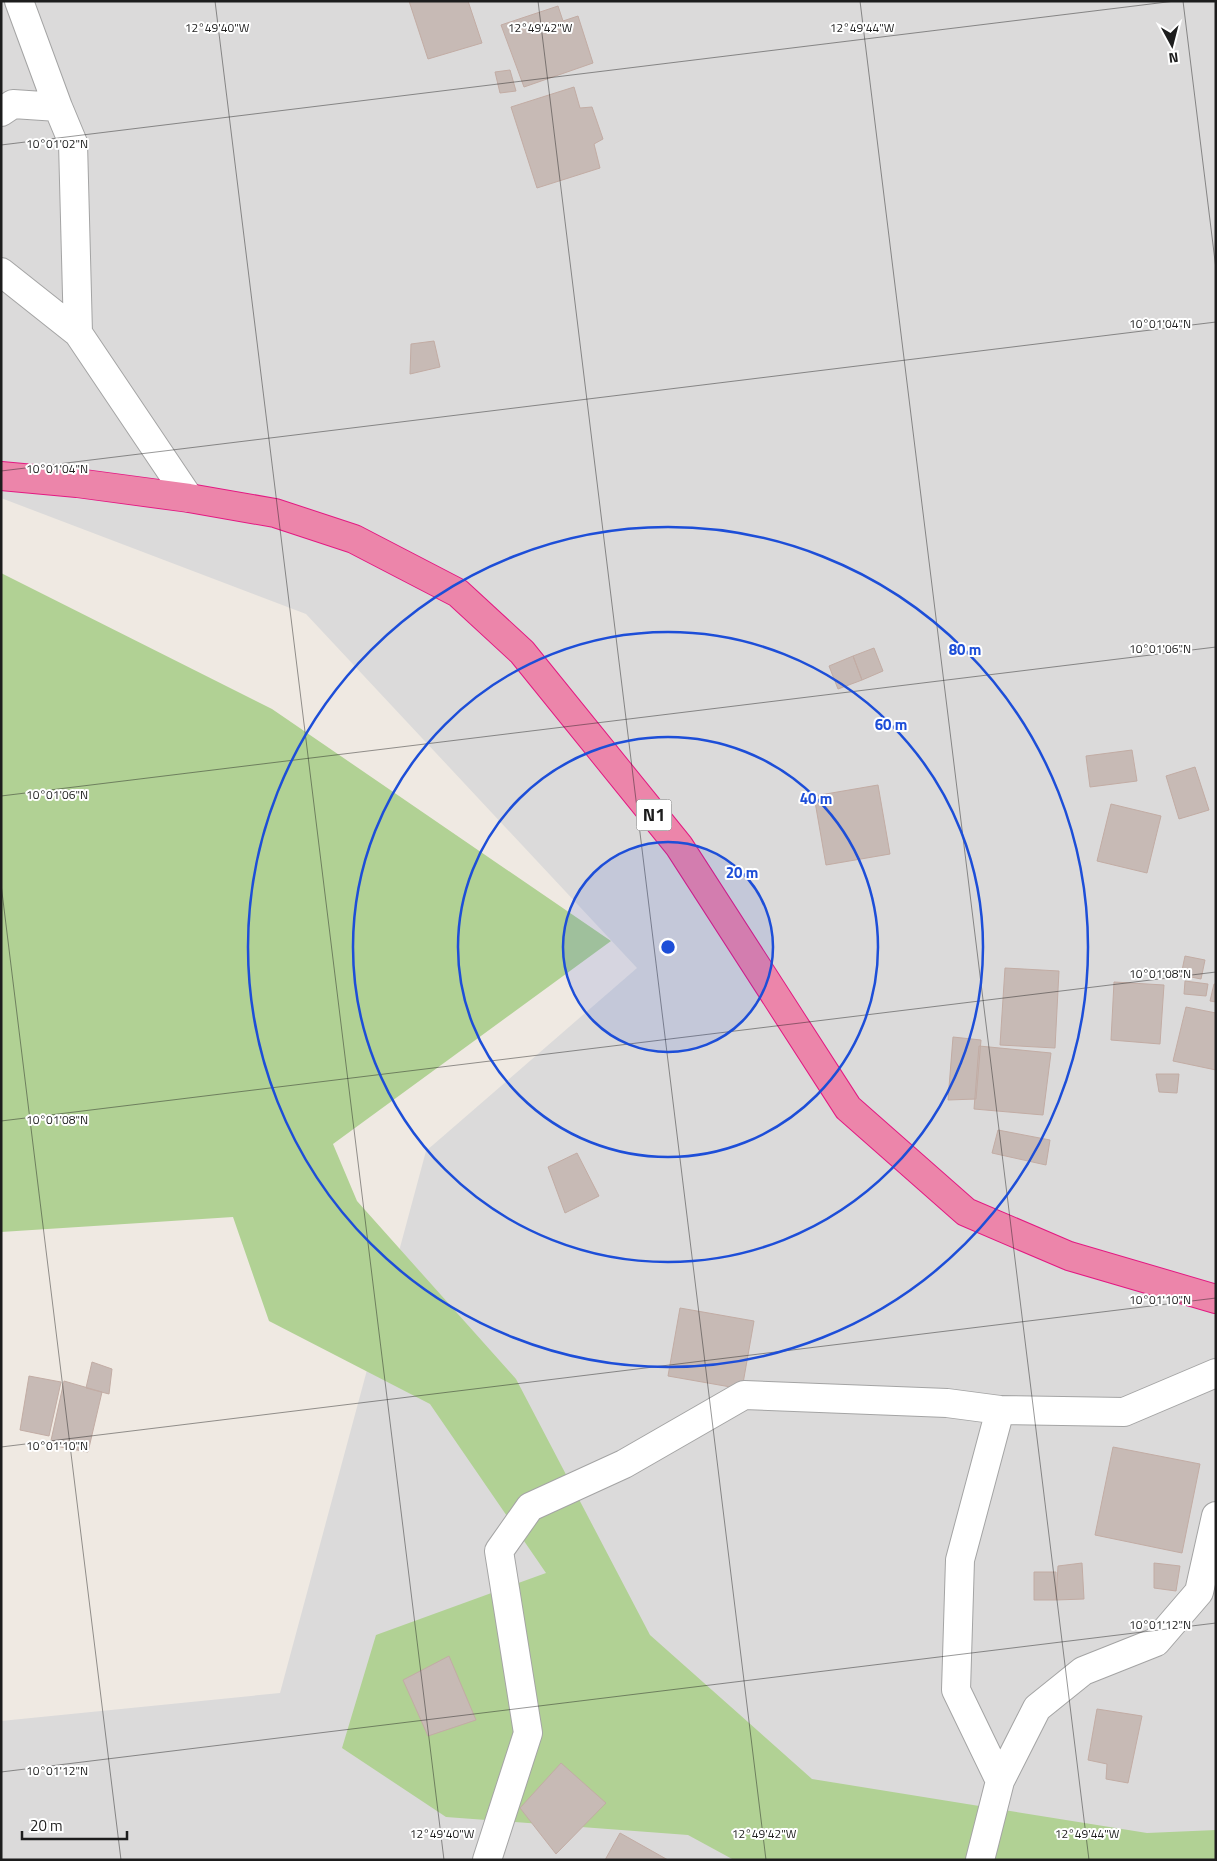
<svg xmlns="http://www.w3.org/2000/svg" width="1217" height="1861" font-family="'Titillium Web',sans-serif">
	<rect width="100%" height="100%" fill="#efe9e2"/>
	<path fill="#dbdada" d="M1,1h1215v1859h-1215v-139l279,-28 146,-542 211,-183 -331,-354 -305,-116z"/>
	<path fill="#b1d194" d="M1,573l271,136 339,232 -278,203 24,57 159,178 134,256 162,144 335,54 69,-3v30h-482l-46,-25 -242,-18 -104,-69 34,-113 170,-62 -116,-169 -161,-83 -36,-104 -232,15z"/>
	<path fill="#c7bab5" stroke="#c2aca4" d="M409,1h59l14,42 -54,16z
		M558,6l5,15 15,-5 15,47 -69,24 -23,-62z
		M510,70l6,21 -16,2 -5,-21z
		M574,87l6,21 12,-1 11,32 -9,5 6,24 -63,20 -26,-81z
		M434,341l6,26 -30,7 1,-30z
		M874,648l9,23 -21,9 -9,-24z
		M853,656l9,24 -24,9 -9,-23z
		M1132,750l5,31 -47,6 -4,-31z
		M1195,767l14,43 -30,9 -13,-43z
		M878,785l12,69 -64,11 -12,-69z
		M1111,804l50,12 -14,57 -50,-12z
		M1185,956l20,4 -4,19 -20,-4z
		M1005,968l54,3 -4,77 -55,-3z
		M1185,981l23,3 -2,12 -22,-2z
		M1114,982l50,3 -4,59 -49,-4z
		M1214,984h2v18l-6,-1z
		M1186,1007l30,6v57l-43,-9z
		M953,1037l28,3 -5,59 -28,1z
		M979,1046l72,7 -8,62 -69,-6z
		M1156,1074h23l-2,19 -18,-1z
		M998,1130l52,10 -4,25 -54,-12z
		M577,1153l22,43 -34,17 -17,-46z
		M680,1308l74,13 -12,68 -74,-13z
		M92,1362l20,7 -3,25 -23,-6z
		M29,1376l32,6 -12,54 -29,-6z
		M64,1381l38,11 -14,60 -38,-7z
		M1113,1447l87,17 -18,89 -87,-18z
		M1082,1563l2,36 -28,1 2,-34z
		M1154,1563l26,3 -4,25 -22,-3z
		M1034,1572h22v28h-22z
		M449,1656l27,64 -48,16 -25,-56z
		M1097,1709l45,7 -14,67 -22,-4 1,-15 -19,-4z
		M561,1763l45,40 -50,51 -36,-46z
		M620,1833l48,27h-63z"/>
	<g fill="none" stroke-linecap="round" stroke-linejoin="round">
		<g stroke="#a4a4a4" stroke-width="30">
			<path id="minor" d="M19,1l39,106
				M1,112l12,-8 45,3 15,36 5,190 111,165
				M1,272l77,61
				M1000,1781l37,-73 46,-37 73,-29 43,-50 17,-76
				M487,1860l41,-127 -29,-182 31,-44 94,-43 120,-69 203,8 53,7 124,2 92,-39
				M980,1860l20,-79 -44,-91 4,-130 40,-150"/>
		</g>
		<g stroke="#e31982" stroke-width="30">
			<path id="highway" d="M1,476l76,7 112,15 86,15 79,26 104,54 64,59 157,194 169,262 118,104 103,44 147,43"/>
		</g>
		<use href="#minor" stroke="#fff" stroke-width="28"/>
		<use href="#highway" stroke="#ec85aa" stroke-width="28"/>
	</g>
	<path fill="none" stroke="#1d1d1d" stroke-width="1" stroke-opacity="0.45" d="M215,1l229,1859M538,1l228,1859M860,1l229,1859M1183,1l33,268M1,145l1174,-144M1,471l1215,-149M1,796l1215,-149M1,884l120,976M1,1121l1215,-149M1,1447l1215,-149M1,1772l1215,-149"/>
	<circle cx="668" cy="947" r="105" fill="#1d4ed8" fill-opacity=".12"/>
	<g fill="none" stroke="#1d4ed8" stroke-width="2.5">
		<circle cx="668" cy="947" r="105"/>
		<circle cx="668" cy="947" r="210"/>
		<circle cx="668" cy="947" r="315"/>
		<circle cx="668" cy="947" r="420"/>
	</g>
	<g text-anchor="middle" stroke-width="4" stroke-linejoin="round" paint-order="stroke">
		<rect fill="#fff" stroke="#616161" stroke-width="1" x="636.5" y="799.5" width="35" height="31" rx="4"/>
		<g font-size="18" font-weight="bold" fill="#1d1d1d">
			<text x="654" y="821">N1</text>
		</g>
	</g>
	<g font-size="12" text-anchor="middle" fill="#1d1d1d" stroke="#fff" stroke-width="4" stroke-linejoin="round" paint-order="stroke">
		<text x="217" y="32">12°49'40"W</text>
		<text x="540" y="32">12°49'42"W</text>
		<text x="862" y="32">12°49'44"W</text>
		<text x="57" y="148">10°01'02"N</text>
		<text x="1160" y="328">10°01'04"N</text>
		<text x="57" y="473">10°01'04"N</text>
		<text x="1160" y="653">10°01'06"N</text>
		<text x="57" y="799">10°01'06"N</text>
		<text x="1160" y="978">10°01'08"N</text>
		<text x="57" y="1124">10°01'08"N</text>
		<text x="1160" y="1304">10°01'10"N</text>
		<text x="57" y="1450">10°01'10"N</text>
		<text x="1160" y="1629">10°01'12"N</text>
		<text x="57" y="1775">10°01'12"N</text>
		<text x="442" y="1838">12°49'40"W</text>
		<text x="764" y="1838">12°49'42"W</text>
		<text x="1087" y="1838">12°49'44"W</text>
	</g>
	<circle cx="668" cy="947" r="8" fill="#1d4ed8" stroke="#fff" stroke-width="2.5"/>
	<g font-size="15" text-anchor="middle" font-weight="bold" fill="#1d4ed8" stroke="#fff" stroke-width="4" stroke-linejoin="round" paint-order="stroke">
		<text x="965" y="655">80 m</text>
		<text x="891" y="730">60 m</text>
		<text x="816" y="804">40 m</text>
		<text x="742" y="878">20 m</text>
	</g>
	<rect width="1217" height="1861" fill="none" stroke="#1d1d1d" stroke-width="5"/>
	<g transform="translate(1172 45) rotate(173)" stroke="#ffffff" stroke-width="4" paint-order="stroke">
	<path d="M0-4L9 19L0 12L-9 19Z" fill="#1d1d1d"/>
	<text y="-8" font-size="14" font-weight="bold" text-anchor="middle" fill="#1d1d1d">N</text>
	</g>
	<path d="M22 1831v8h105v-8" fill="none" stroke="#1d1d1d" stroke-width="2.5"/>
	<text x="30" y="1831" font-size="15" fill="#1d1d1d" stroke="#ffffff" stroke-width="4" paint-order="stroke">20 m</text>
</svg>
